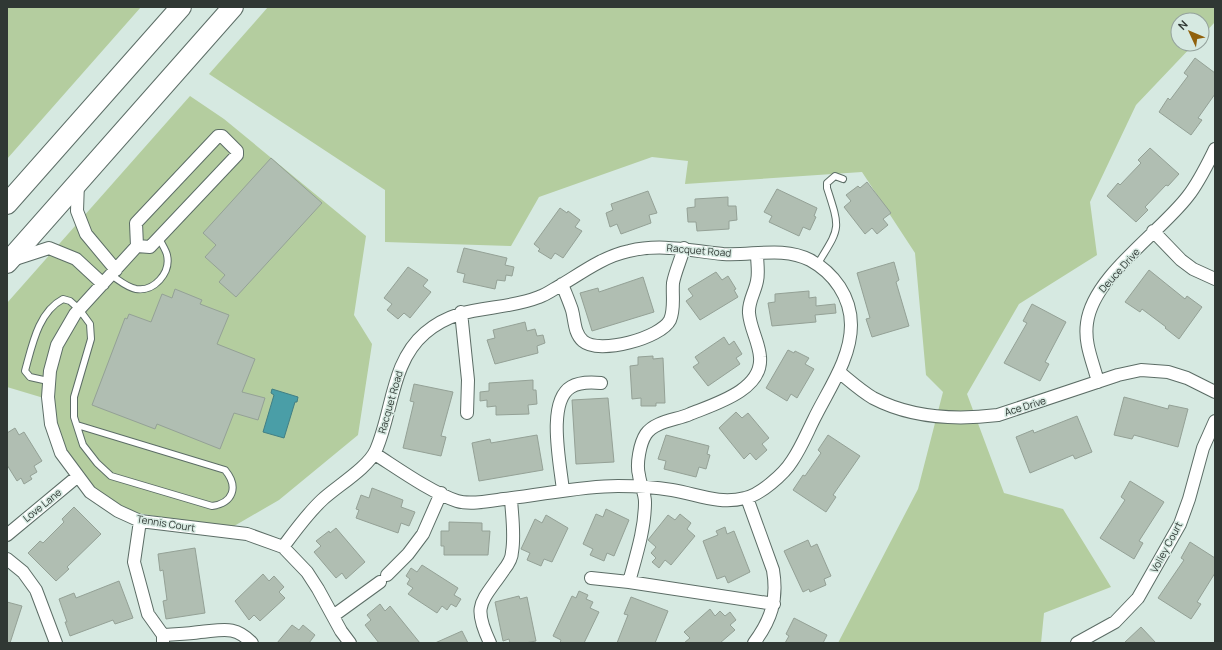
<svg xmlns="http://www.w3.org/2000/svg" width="1222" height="650" font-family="Manrope,sans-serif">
	<rect width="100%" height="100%" fill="#d6e9e1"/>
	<path fill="#b4cd9f" d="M7,7h134l-134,152z
		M268,7h947v15l-13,14v-16h-24v24h16l-58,61 -46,97 7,53 -78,49 -52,90 37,99 59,16 48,78 -67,26 -3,30h-203l80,-154 25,-97 -17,-17 -11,-122 -53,-81 -177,12 3,-23 -36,-4 -113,40 -28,49 -126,-4v-52l-176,-116z
		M190,96l34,23 142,117 -12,79 18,29 -14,91 -79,65 -50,29 -114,-20 -40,-30 -28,-80 -40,-12v-84z"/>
	<path fill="#4a9ea7" stroke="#427f84" d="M272,389l26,8 -1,5h-2l-11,36 -21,-6 11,-37 -3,-2z"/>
	<path fill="#b0beb2" stroke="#94a196" d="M1195,58l20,15v21l-17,24 4,2 -11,15 -32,-23 9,-14 2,2 18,-24 -4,-3z
		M1150,148l29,26 -11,12 -2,-1 -21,22 3,3 -12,12 -29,-26 11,-13 2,2 21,-22 -3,-3z
		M271,158l51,45 -86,94 -17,-15 6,-7 -20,-18 11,-12 -13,-12z
		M867,182l24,31 -8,6 5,6 -11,9 -5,-6 -7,6 -21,-27 7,-6 -5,-6 12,-9 2,2z
		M777,189l40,19 -3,8 2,1 -6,13 -7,-3 -4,9 -30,-14 3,-6 -8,-4z
		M648,191l9,22 -8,2 2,8 -30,11 -4,-10 -7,3 -4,-14 7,-3 -2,-6z
		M728,197v9h8l1,14 -8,1v8l-32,2 -1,-9h-8l-1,-14 8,-1v-8z
		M560,208l7,5 1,-2 12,9 -5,7 7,4 -19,27 -8,-5 -4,6 -13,-8 2,-2 -6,-5z
		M464,248l43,10 -2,7 9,2 -2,9 -6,-1 -1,6 -8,-1 -2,9 -32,-7 2,-8 -8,-2z
		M894,262l5,18 -3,2 13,44 -37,11 -6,-18 4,-1 -13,-45z
		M408,267l20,13 -5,6 8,6 -21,26 -6,-5 -6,6 -11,-9 5,-6 -8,-6z
		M1149,270l36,29 2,-3 15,11 -23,32 -14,-11 1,-1 -24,-18 -2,3 -15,-10z
		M716,272l6,8 6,-4 8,13 -2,1 4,7 -38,23 -14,-19 7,-5 -5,-7z
		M643,277l11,35 -62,19 -12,-38 18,-5 1,4z
		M175,289l27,11 -2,4 29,11 -12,29 38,15 -13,33 23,6 -7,22 -24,-7 -14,36 -63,-25 -2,5 -63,-24 33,-87 2,1 2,-5 22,8 11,-28 10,4z
		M809,291v7l7,-1v9l19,-2 1,9 -21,2 1,7 -44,4 -4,-23 7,-1v-8z
		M1032,304l34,18 -21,40 4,2 -9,17 -36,-18 23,-40 -4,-2z
		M525,322l2,9 8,-2 2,7 6,-1 2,8 -8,3 1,7 -43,11 -8,-24 8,-2 -2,-8z
		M724,337l5,8 5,-4 8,13 -6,4 4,6 -32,22 -15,-19 6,-4 -4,-6z
		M788,350l6,3 1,-2 14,7 -4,6 9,5 -17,29 -6,-4 -4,7 -21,-13z
		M653,356v3l10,-1 2,45h-9v3h-15v-8l-9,1 -2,-33 8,-1v-8z
		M533,380v10h3l1,14 -9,1 1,9 -33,1v-9l-9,1v-7l-7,1v-9l9,-1v-8z
		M414,384l39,8 -12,44 5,1 -5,19 -38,-8 11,-46 -4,-1z
		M1124,397l44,12 1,-4 19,4 -10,38 -44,-12 -2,4 -18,-4z
		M608,398l6,64 -38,2 -4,-64z
		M736,412l6,6 6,-5 21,25 -7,6 5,6 -11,10 -6,-7 -6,6 -25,-31z
		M1077,416l15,36 -17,7 -2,-4 -43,18 -14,-36 17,-7 1,3z
		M15,428l4,7 5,-3 18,29 -8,5 3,6 -7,4 2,3 -8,5 -3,-6 -4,3 -10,-16v-32z
		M537,435l6,35 -64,11 -7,-38 18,-4 1,4z
		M666,435l43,11 -2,8 3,1 -4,14 -7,-2 -3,10 -32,-8 2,-8 -8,-2z
		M828,435l32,21 -27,39 3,2 -10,15 -33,-22 10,-15 2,1 16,-23 -3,-3z
		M1130,481l34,21 -25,39 4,2 -9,16 -34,-21 25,-38 -4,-3z
		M372,488l31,12 -2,7 14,5 -6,14 -8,-3 -3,10 -42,-15 3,-8 -3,-1 5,-14 8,3z
		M74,507l27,27 -34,33 2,2 -13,12 -28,-28 12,-12 3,2 21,-21 -2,-3z
		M606,509l23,11 -15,36 -7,-3 -3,8 -14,-6 3,-6 -10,-5 13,-30 7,3z
		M680,514l11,9 -4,6 8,7 -24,29 -6,-5 -6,8 -7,-6 4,-4 -5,-5 5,-6 -8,-7 20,-25 7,5z
		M546,515l22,13 -16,34 -8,-3 -3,7 -14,-6 3,-7 -9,-4 14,-30 7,4z
		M449,522l33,1v8h8l-2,24h-44v-9h-3v-15h8z
		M725,527l2,7 7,-3 16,41 -22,11 -3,-7 -8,3 -14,-38 15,-6 -2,-4z
		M336,528l29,34 -19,17 -4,-6 -6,5 -22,-26 7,-6 -5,-5 13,-10 1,2z
		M808,540l3,7 6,-3 14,32 -7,3 2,6 -16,7 -1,-3 -6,3 -19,-41z
		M1190,542l25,16v15l-18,29 4,2 -10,15 -33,-21 26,-38 -3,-2z
		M195,548l10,65 -39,6 -3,-18 4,-1 -4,-30 -3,1 -2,-17z
		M422,565l36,23 -4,7 7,4 -5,8 -5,-3 -4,6 -5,-4 -5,7 -29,-19 5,-6 -6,-4 3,-5 -4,-3 5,-8 6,4z
		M263,574l6,7 5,-5 10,11 -5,5 6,6 -25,23 -6,-6 -5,5 -14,-19z
		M119,581l14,37 -18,6 -2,-4 -43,16 -5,-14h2l-8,-23 15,-6 2,5z
		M579,591l9,4 -2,4 7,3 -3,6 9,4 -15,31h-24l1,-3 -8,-4 19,-40 4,2z
		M519,596l1,3 7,-2 9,44 -11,2h-15l-1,-4 -6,2 -8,-39z
		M631,597l37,14 -13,32h-38l11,-28 -4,-1z
		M7,602l15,4 -12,37h-3z
		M380,604l5,7 5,-5 30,37h-41l-14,-18 6,-5 -4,-5z
		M710,609l5,7 5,-5 5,5 5,-4 6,8 -6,5 5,5 -15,13h-36l6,-5 -6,-6z
		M794,618l33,17 -4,8h-38l4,-7 -3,-2z
		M292,625l7,5 4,-5 12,10 -6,8h-32z
		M1141,627l15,16h-32z
		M462,631l6,12h-33z"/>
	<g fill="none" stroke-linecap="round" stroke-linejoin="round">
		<g stroke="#5c6d66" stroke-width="8">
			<path id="service" d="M817,265c23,-38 24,-34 10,-77v-5l8,-7 8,3
				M111,275c8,5 15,12 25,14 18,3 35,-16 31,-34 -1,-5 -6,-12 -8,-17
				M48,381l-18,-4 -5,-6c7,-25 13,-59 38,-72l7,2 9,8 11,15 1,15 -17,58v20l9,28 14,18 14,13 101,30c21,-3 27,-19 13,-36l-148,-45"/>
		</g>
		<g stroke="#5c6d66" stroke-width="14">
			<path id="minor" d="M78,182l-1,29 9,23 30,36
				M1153,231l28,29 12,9 22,10
				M137,246l13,1 87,-92v-4l-15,-15h-4l-82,87 1,23 -62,68 -18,31 -7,26 -2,26 3,27 10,29 29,39 28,19 22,10 107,13 36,13 24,25 11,17 23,42 9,12
				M12,260l37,-12 27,11 27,25
				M562,284c3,8 7,17 10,26 3,11 2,23 11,31 16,14 78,-3 87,-21 5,-11 2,-25 3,-37 2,-11 8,-24 11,-35
				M461,312l7,68 -1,33
				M839,372c11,9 22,19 34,26 38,20 84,22 125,17l120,-40 23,-5 27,2 19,6 28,14
				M1098,382c-5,-20 -14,-38 -11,-59 6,-47 73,-90 101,-127 11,-14 19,-31 27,-47
				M563,491c-2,-24 -17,-89 8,-104 8,-5 20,-5 30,-4
				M747,498l26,72c5,30 -2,50 -19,73
				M140,521l-6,41 14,52 15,21v8
				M7,535l71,-59
				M283,547c12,-16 24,-33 39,-47 15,-14 46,-32 54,-50 17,-39 15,-88 49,-117 36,-31 74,-20 114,-36 9,-3 16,-9 24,-13 21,-13 42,-28 66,-33 33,-8 62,0 94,3 29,2 60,-8 87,6 24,13 41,37 41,65 0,34 -23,65 -37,94 -7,14 -13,29 -22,42 -8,13 -32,34 -47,37 -26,7 -48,-4 -73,-8 -18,-3 -36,-4 -54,-4 -38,0 -76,9 -114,13 -14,2 -34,6 -47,2 -25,-8 -60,-33 -82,-47
				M7,559l16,13 13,18 20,53
				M387,575l21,-21 15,-20 18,-41
				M591,578l38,4 145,22
				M629,582c7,-26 16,-53 16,-80 0,-9 -5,-18 -6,-27 -3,-11 1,-32 7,-41 9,-13 31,-14 44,-20 25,-10 73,-24 70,-57 -1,-15 -10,-29 -11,-44 -1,-11 6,-21 8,-32 2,-8 0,-19 0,-27
				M333,616l47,-34
				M163,635c12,-1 25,-1 37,-3 23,-2 35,-7 52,11
				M490,643c-18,-38 -9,-40 13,-72 4,-5 9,-13 9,-19 3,-17 0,-36 -1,-53
				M1077,643l38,-21 23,-24 42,-74 9,-25 14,-51 12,-27"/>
		</g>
		<g stroke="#5c6d66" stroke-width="22">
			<path id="trunk" d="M7,204l174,-197
				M7,263l226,-256"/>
		</g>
		<use href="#service" stroke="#fff" stroke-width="6"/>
		<use href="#minor" stroke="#fff" stroke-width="12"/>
		<use href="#trunk" stroke="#fff" stroke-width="20"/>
	</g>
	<g text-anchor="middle" stroke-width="3" stroke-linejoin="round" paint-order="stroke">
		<g font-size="10" fill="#303834" stroke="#d6e9e1">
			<text transform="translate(699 250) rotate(5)" y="4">Racquet Road</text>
			<text transform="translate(1119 270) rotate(-48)" y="4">Deuce Drive</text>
			<text transform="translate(390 402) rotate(-74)" y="4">Racquet Road</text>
			<text transform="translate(1025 406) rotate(-17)" y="4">Ace Drive</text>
			<text transform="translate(42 505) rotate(-39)" y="4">Love Lane</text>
			<text transform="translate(166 523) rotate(9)" y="4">Tennis Court</text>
			<text transform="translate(1166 547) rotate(-62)" y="4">Volley Court</text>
		</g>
	</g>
	<rect width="1222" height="650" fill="none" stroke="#303834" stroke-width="16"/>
	<g transform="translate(1190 32) rotate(314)"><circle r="19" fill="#d6e9e1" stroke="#94a29c"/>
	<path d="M0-3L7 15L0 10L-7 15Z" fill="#90610c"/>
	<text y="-6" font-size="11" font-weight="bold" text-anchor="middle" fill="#303834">N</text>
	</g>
</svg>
